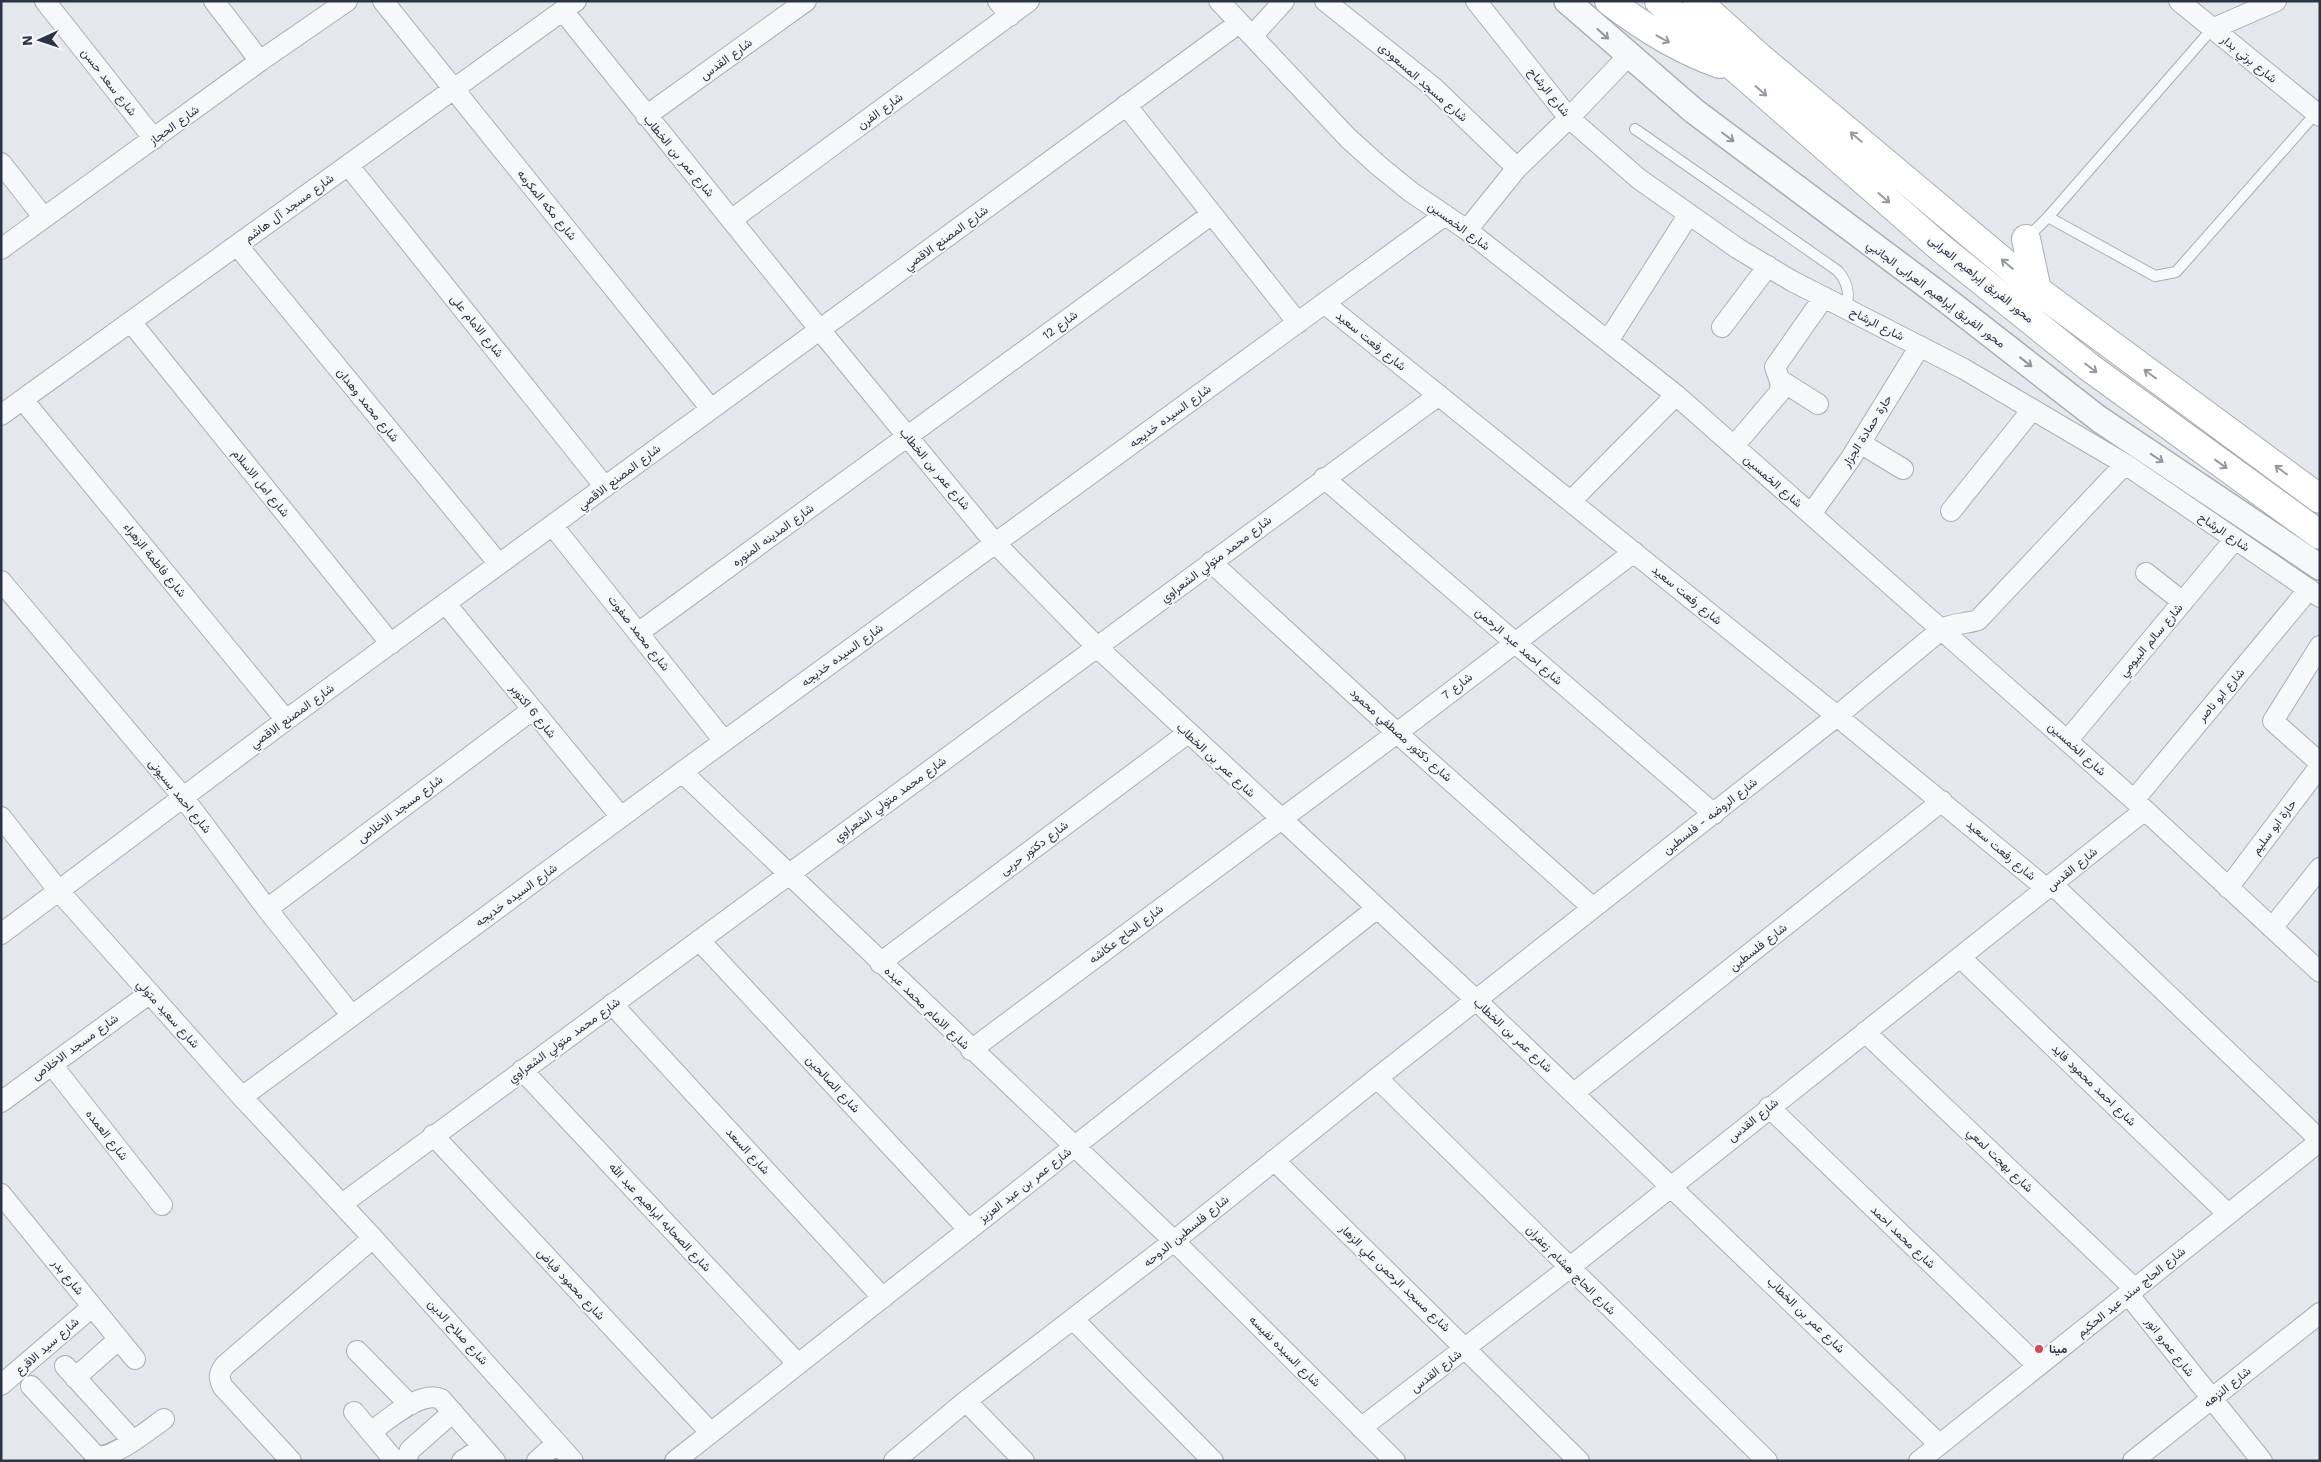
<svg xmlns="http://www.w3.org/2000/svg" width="2321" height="1462" font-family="'Work Sans',Vazirmatn,sans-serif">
	<rect width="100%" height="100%" fill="#e4e7ec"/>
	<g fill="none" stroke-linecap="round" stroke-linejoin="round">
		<g stroke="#a9aeb7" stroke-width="12">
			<path id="service" d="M1635,129l203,142c10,12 12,23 8,37
				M2048,217l107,59 21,-4 140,-159
				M2027,238l21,-21 164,-188"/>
		</g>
		<g stroke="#a9aeb7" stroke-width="22">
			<path id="minor" d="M45,1l109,138
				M214,1l46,60
				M383,1l328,408
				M998,1l12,15
				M1219,1l129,137 31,28 32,26 56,38 209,165 458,405 186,172
				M1325,1l108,86 84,81
				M1476,1l93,117 70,61 98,69 55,33 172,88 161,95 195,133
				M2179,1l141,115
				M563,11l257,319 175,213 102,104 379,353 463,444
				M2212,29l64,-28
				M1252,36l32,-35
				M1126,105l172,218
				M646,116l160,-115
				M1,163l43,55
				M348,165l257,322
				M731,220l298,-219
				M1467,230l50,-62 52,-50 59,-62
				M237,245l262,319
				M1,249l259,-188 87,-60
				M1324,303l513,413 210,173
				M131,322l260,322
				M1722,327l46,-61
				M1608,341l81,-127
				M1780,380l38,24
				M23,400l263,320
				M1,415l575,-414
				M1860,443l43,26
				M1734,446l45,-53 2,-9 -6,-17 49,-70
				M1324,478l390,336
				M1571,501l105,-106
				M1951,511l80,-100
				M1811,514l40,-56 69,-112
				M553,526l171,215
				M1211,562l186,171 195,174
				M2146,573l37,29
				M1,581l182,216 84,112 85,107
				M446,604l175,213
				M638,633l574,-419
				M2320,646l-47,75 47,42
				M2067,741l168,-202
				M682,772l492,469 221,220
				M2134,800l175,-211
				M1,817l57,73 184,207 131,141 200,223
				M2053,885l267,255
				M2228,888l92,-122
				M267,909l265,-199
				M2272,928l48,-60
				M1,934l285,-214 953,-697
				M699,940l269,289
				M1960,957l268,257
				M880,963l308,-230
				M612,1004l271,294
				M1865,1032l270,257
				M971,1050l426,-317 237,-181
				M52,1065l110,140
				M522,1070l276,294
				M1377,1078l390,383
				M1574,1093l368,-292
				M242,1097l440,-325 763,-557
				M1,1102l149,-109
				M1769,1107l269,259
				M433,1135l277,297
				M1274,1160l305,301
				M1,1194l134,165
				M342,1204l1097,-809
				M2128,1294l134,167
				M1073,1319l140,142
				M357,1351l53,54
				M65,1366l68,75
				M75,1378l44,-39
				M1,1385l91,-78
				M31,1386l64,69c14,7 55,-26 69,-36
				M966,1401l58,60
				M354,1412l40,48
				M1361,1428l208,-160 576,-458
				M371,1432c16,-12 50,-42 70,-33l54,62
				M291,1461l-68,-74c-5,-9 -4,-14 2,-22l148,-127
				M406,1461l4,-11 43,-38
				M462,1461l21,-14
				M537,1461l20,-18
				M675,1461l701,-552
				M894,1461l72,-60 208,-160 203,-163 460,-362 105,-87c11,-6 24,-5 36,-9l147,-156
				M1919,1461l401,-320
				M2133,1461l187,-148"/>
		</g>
		<g stroke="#a9aeb7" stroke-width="28">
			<path id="tertiary" d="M1567,1l127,110 251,188 154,120 221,148"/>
		</g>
		<g stroke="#a9aeb7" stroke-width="30">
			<path id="secondary" d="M1609,1c34,26 70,49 111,63
				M1659,1l283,248 147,118 231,168
				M1697,1l61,55 279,234 283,209
				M2026,239l11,51"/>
		</g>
		<use href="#service" stroke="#f7f8fa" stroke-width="10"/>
		<use href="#minor" stroke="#f7f8fa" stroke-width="20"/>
		<use href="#tertiary" stroke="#f7f8fa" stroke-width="25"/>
		<use href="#secondary" stroke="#fff" stroke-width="28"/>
	</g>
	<defs><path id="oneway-shaft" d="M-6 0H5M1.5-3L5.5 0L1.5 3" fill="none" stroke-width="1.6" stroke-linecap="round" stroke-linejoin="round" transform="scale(1.25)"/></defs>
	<g stroke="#9196a0">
		<use href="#oneway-shaft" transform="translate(1603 34) rotate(42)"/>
		<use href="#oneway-shaft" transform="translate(1728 137) rotate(37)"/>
		<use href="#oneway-shaft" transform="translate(2026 362) rotate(38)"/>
		<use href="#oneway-shaft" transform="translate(2157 458) rotate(34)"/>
	</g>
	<g stroke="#959aa2">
		<use href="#oneway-shaft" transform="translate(1663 39) rotate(29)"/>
		<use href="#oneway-shaft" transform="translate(1761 91) rotate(41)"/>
		<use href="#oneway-shaft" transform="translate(1856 137) rotate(-140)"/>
		<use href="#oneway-shaft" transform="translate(1884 198) rotate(41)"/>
		<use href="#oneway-shaft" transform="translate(2007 264) rotate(-140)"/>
		<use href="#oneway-shaft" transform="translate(2091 368) rotate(37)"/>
		<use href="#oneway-shaft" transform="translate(2150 374) rotate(-143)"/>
		<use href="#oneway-shaft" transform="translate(2221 464) rotate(36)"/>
		<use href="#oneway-shaft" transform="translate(2281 470) rotate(-143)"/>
	</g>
	<circle fill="#d1495b" stroke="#f4f6f9" stroke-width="2" cx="2039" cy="1349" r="5"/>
	<g text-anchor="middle" stroke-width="4" stroke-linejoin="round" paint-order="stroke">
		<g font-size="12" fill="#2b3445" stroke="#f4f6f9">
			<text transform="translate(726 59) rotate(-36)" y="4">شارع القدس</text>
			<text transform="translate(2249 59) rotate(39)" y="4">شارع برتي بدار</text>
			<text transform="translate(109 82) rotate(52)" y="4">شارع سعد حسن</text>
			<text transform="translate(1423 82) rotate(41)" y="4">شارع مسجد المسعودى</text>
			<text transform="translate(1549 92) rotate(51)" y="4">شارع الرشاح</text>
			<text transform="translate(880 111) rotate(-36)" y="4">شارع الفرن</text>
			<text transform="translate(174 125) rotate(-36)" y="4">شارع الحجاز</text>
			<text transform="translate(679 156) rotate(50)" y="4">شارع عمر بن الخطاب</text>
			<text transform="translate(547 205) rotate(51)" y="4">شارع مكه المكرمه</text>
			<text transform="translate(289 208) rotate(-36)" y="4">شارع مسجد آل هاشم</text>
			<text transform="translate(1459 226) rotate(36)" y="4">شارع الخمسين</text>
			<text transform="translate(946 238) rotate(-36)" y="4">شارع المصنع الاقصي</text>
			<text transform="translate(1981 279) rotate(39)" y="4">محور الفريق إبراهيم العرابى</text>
			<text transform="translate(1936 294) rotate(37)" y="4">محور الفريق إبراهيم العرابى الجانبي</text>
			<text transform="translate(1877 324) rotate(27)" y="4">شارع الرشاح</text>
			<text transform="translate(1060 325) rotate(-36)" y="4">شارع 12</text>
			<text transform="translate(477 326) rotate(51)" y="4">شارع الامام على</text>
			<text transform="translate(1371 341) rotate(39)" y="4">شارع رفعت سعيد</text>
			<text transform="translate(368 405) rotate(51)" y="4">شارع محمد وهدان</text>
			<text transform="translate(1170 416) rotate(-36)" y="4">شارع السيده خديجه</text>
			<text transform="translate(1867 431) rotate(-58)" y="4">حارة حمادة الجزار</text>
			<text transform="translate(935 469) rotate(50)" y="4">شارع عمر بن الخطاب</text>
			<text transform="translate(619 477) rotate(-37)" y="4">شارع المصنع الاقصي</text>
			<text transform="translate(1773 481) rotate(41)" y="4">شارع الخمسين</text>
			<text transform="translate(261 483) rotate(51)" y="4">شارع امل الاسلام</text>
			<text transform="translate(2224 532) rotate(34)" y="4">شارع الرشاح</text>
			<text transform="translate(773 535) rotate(-36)" y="4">شارع المدينه المنوره</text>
			<text transform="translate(1216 559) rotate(-37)" y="4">شارع محمد متولي الشعراوي</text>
			<text transform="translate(155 560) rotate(51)" y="4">شارع فاطمة الزهراء</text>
			<text transform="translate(1687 595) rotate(39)" y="4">شارع رفعت سعيد</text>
			<text transform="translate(639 633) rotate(52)" y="4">شارع محمد صفوت</text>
			<text transform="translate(2151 640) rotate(-50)" y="4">شارع سالم البيومي</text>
			<text transform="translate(1519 646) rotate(41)" y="4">شارع احمد عبد الرحمن</text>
			<text transform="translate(842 655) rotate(-36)" y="4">شارع السيده خديجه</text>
			<text transform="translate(1457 686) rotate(-38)" y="4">شارع 7</text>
			<text transform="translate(2221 695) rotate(-50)" y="4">شارع ابو ناصر</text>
			<text transform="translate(533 711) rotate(51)" y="4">شارع 6 اكتوبر</text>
			<text transform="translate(292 716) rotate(-36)" y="4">شارع المصنع الاقصي</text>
			<text transform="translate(1401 735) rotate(42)" y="4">شارع دكتور مصطفي محمود</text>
			<text transform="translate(2077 749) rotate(42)" y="4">شارع الخمسين</text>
			<text transform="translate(1216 760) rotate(43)" y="4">شارع عمر بن الخطاب</text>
			<text transform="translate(180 796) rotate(51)" y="4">شارع احمد بسيونى</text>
			<text transform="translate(890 799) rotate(-36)" y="4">شارع محمد متولي الشعراوي</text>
			<text transform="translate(400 809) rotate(-37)" y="4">شارع مسجد الاخلاص</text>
			<text transform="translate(1710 816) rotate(-38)" y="4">شارع الروضه - فلسطين</text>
			<text transform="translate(2274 827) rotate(-53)" y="4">حارة ابو سليم</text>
			<text transform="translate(1034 848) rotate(-37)" y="4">شارع دكتور حربى</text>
			<text transform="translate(2001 850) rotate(40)" y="4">شارع رفعت سعيد</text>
			<text transform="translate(2072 869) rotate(-39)" y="4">شارع القدس</text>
			<text transform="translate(516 895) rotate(-36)" y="4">شارع السيده خديجه</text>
			<text transform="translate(1126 934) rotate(-37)" y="4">شارع الحاج عكاشه</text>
			<text transform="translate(1758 947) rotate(-38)" y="4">شارع فلسطين</text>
			<text transform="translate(927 1008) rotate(44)" y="4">شارع الامام محمد عبده</text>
			<text transform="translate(168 1014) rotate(48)" y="4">شارع سعيد متولي</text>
			<text transform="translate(1513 1035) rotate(43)" y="4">شارع عمر بن الخطاب</text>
			<text transform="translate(564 1040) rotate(-36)" y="4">شارع محمد متولي الشعراوي</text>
			<text transform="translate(75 1047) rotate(-36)" y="4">شارع مسجد الاخلاص</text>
			<text transform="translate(833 1084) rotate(47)" y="4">شارع الصالحين</text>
			<text transform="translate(2094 1085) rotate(44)" y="4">شارع احمد محمود فايد</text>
			<text transform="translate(1753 1120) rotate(-39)" y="4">شارع القدس</text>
			<text transform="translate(107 1135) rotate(52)" y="4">شارع العمده</text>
			<text transform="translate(748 1151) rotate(47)" y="4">شارع السعد</text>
			<text transform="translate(2000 1160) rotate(44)" y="4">شارع بهجت لمعي</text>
			<text transform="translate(1025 1185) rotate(-38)" y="4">شارع عمر بن عبد العزيز</text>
			<text transform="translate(660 1217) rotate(47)" y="4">شارع الصحابه ابراهيم عبد الله</text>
			<text transform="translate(1186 1231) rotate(-39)" y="4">شارع فلسطين الدوحه</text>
			<text transform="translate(1903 1237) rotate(44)" y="4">شارع محمد احمد</text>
			<text transform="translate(1571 1270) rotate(45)" y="4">شارع الحاج هشام زعفران</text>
			<text transform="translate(68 1277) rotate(51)" y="4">شارع بدر</text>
			<text transform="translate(1395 1278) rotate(44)" y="4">شارع مسجد الرحمن علي الزهار</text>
			<text transform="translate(571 1284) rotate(47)" y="4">شارع محمود فياض</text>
			<text transform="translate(2131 1292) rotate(-39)" y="4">شارع الحاج سند عبد الحكيم</text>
			<text transform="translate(1806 1315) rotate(44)" y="4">شارع عمر بن الخطاب</text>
			<text transform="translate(458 1332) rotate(48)" y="4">شارع صلاح الدين</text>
			<text transform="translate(47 1346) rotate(-41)" y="4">شارع سيد الاقرع</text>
			<text transform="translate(2170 1347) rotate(52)" y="4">شارع عمرو انور</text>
			<text transform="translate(1285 1351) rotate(45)" y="4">شارع السيده نفيسه</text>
			<text transform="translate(1436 1371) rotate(-38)" y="4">شارع القدس</text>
			<text transform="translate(2227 1387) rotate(-39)" y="4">شارع النزهه</text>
		</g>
		<g font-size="12" font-weight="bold" fill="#2b3445" stroke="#f4f6f9" text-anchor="start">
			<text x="2049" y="1353">مينا</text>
		</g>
	</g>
	<rect width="2321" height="1462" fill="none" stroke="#2b3445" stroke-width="5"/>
	<g transform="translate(40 40) rotate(267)" stroke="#f4f6f9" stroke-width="4" paint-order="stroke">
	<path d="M0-4L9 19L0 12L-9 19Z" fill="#2b3445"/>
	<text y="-8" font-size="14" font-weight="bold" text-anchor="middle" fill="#2b3445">N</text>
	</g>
</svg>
